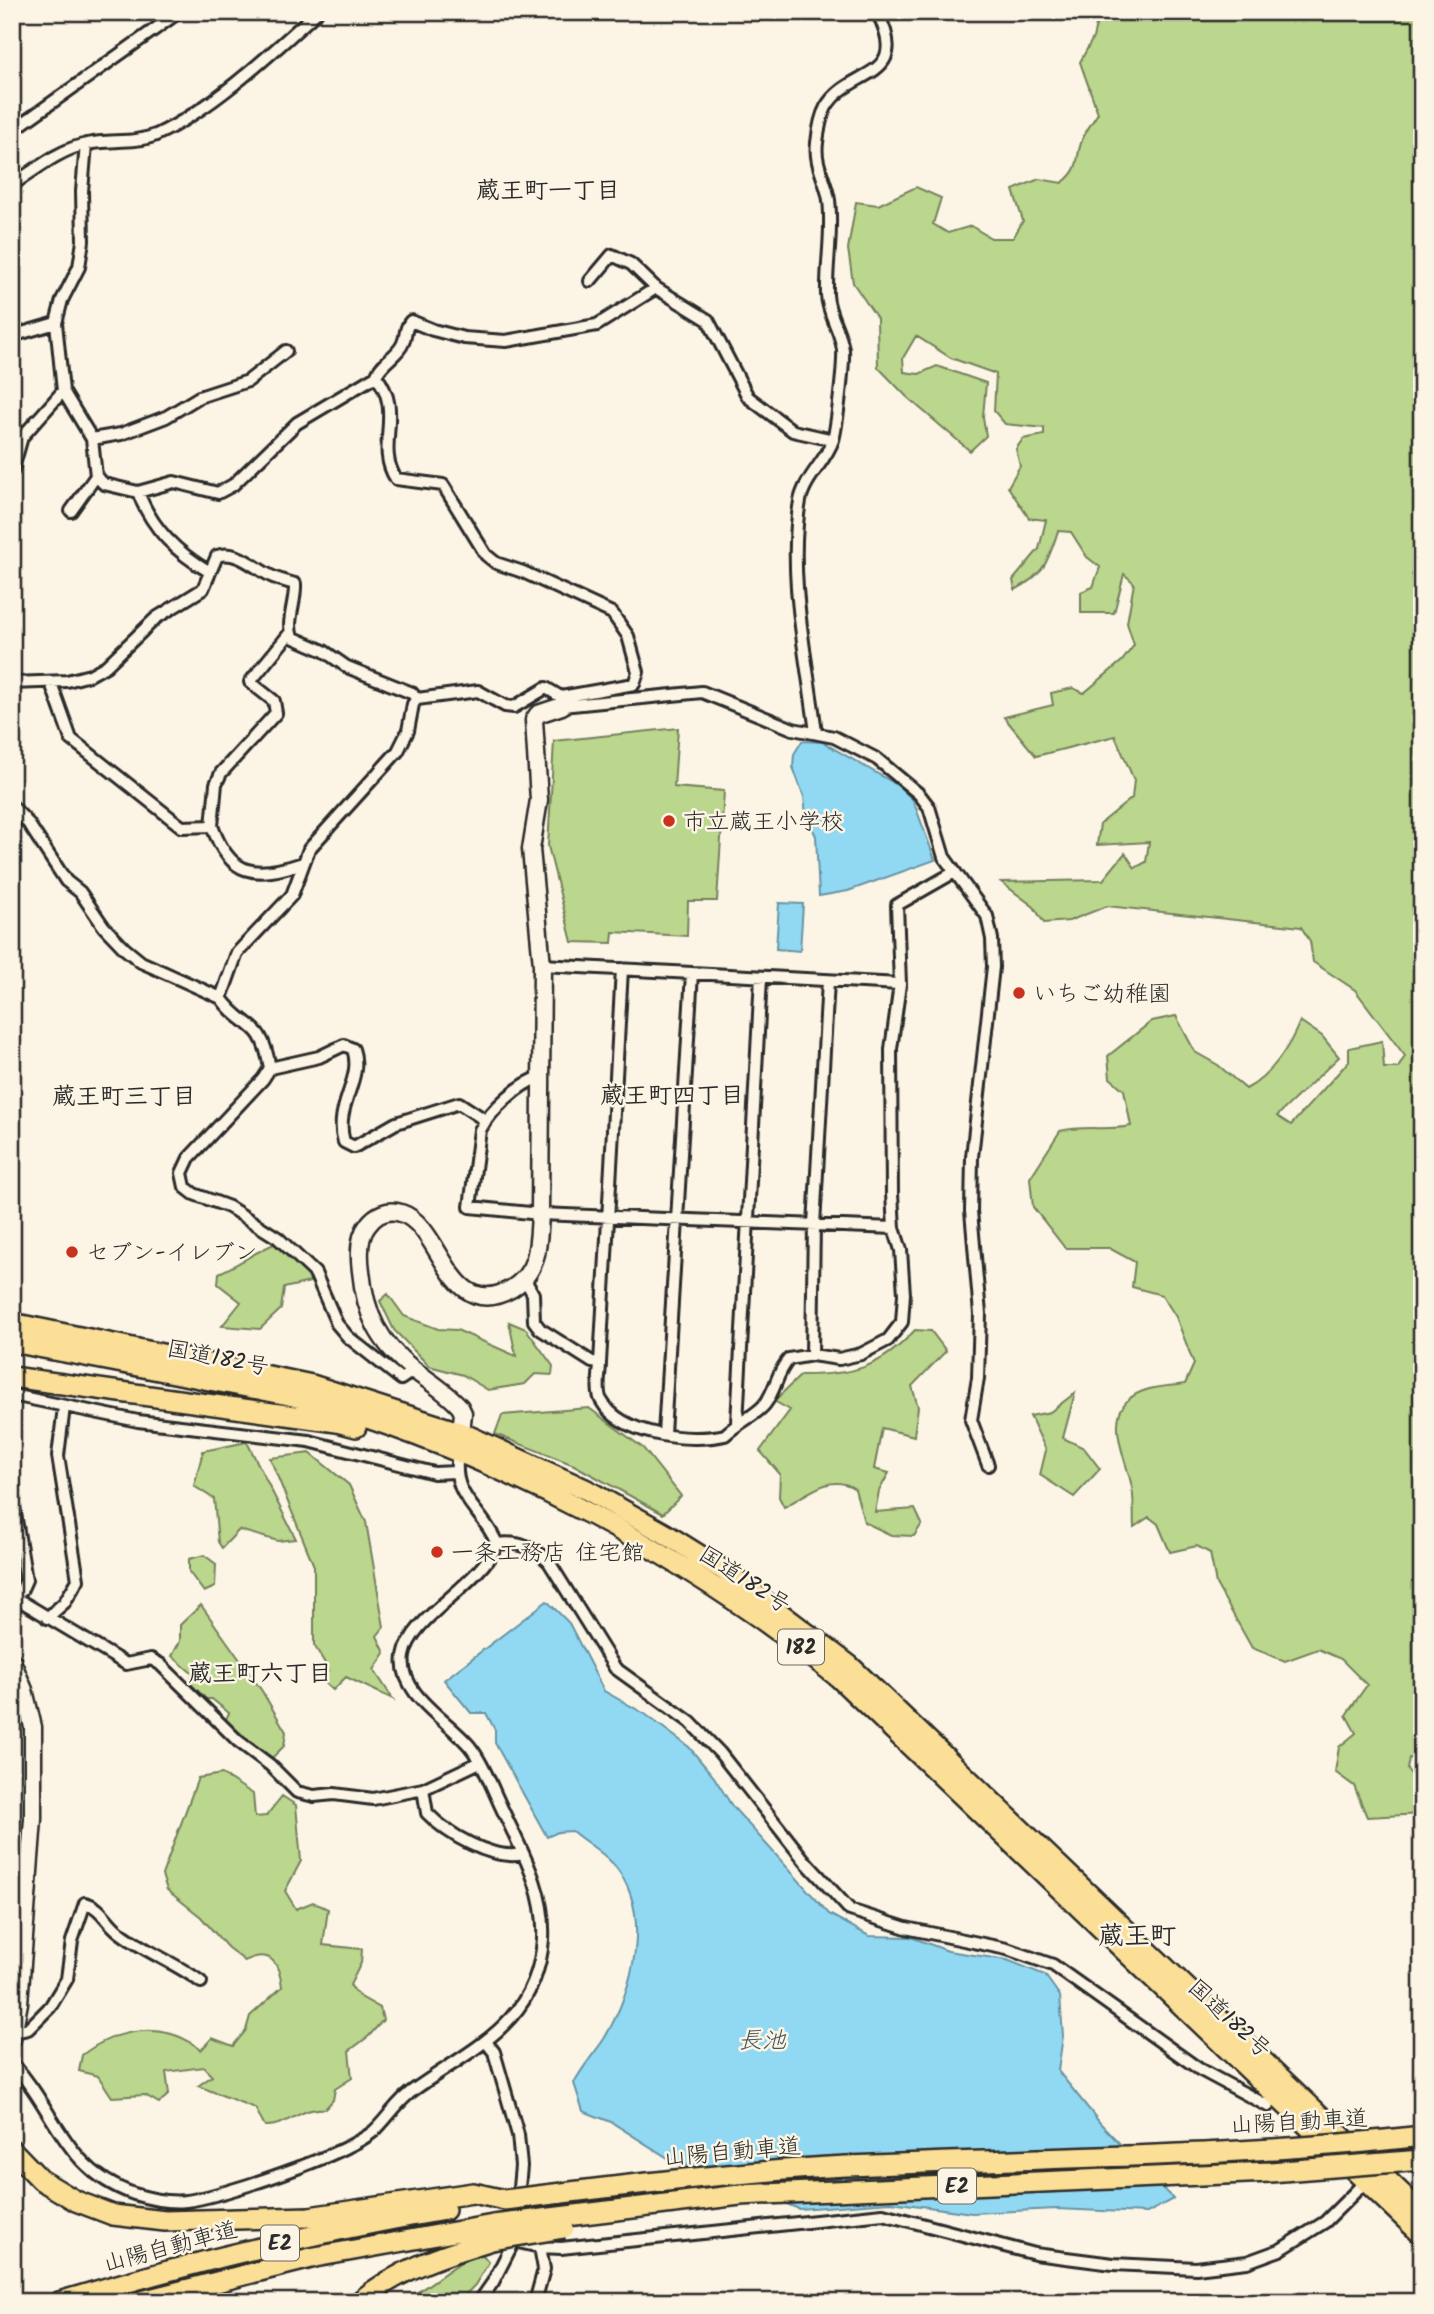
<svg xmlns="http://www.w3.org/2000/svg" width="1434" height="2314" font-family="Kalam,'Klee One',sans-serif">
	<rect width="100%" height="100%" fill="#fcf5e5"/>
	<filter id="ink" filterUnits="userSpaceOnUse"><feTurbulence type="fractalNoise" baseFrequency=".0143" numOctaves="2"/><feDisplacementMap in="SourceGraphic" scale="14" xChannelSelector="R" yChannelSelector="G"/><feConvolveMatrix kernelMatrix="1 2 1 2 8 2 1 2 1" color-interpolation-filters="sRGB"/></filter>
	<g filter="url(#ink)">
		<path fill="#bbd68d" stroke="#73805c" stroke-width="2" d="M1099,12h323v1750l-13,-4 -2,11 15,19v26l-55,3 -13,-31 -19,-14 4,-25 17,-14 -10,-18 21,-30 -26,-26 -23,-10 -33,12 -33,-13 -36,-64 -6,-31 -13,-7 -27,6 -12,-28 -9,-7 -15,10c-1,-14 1,-30 -3,-44 -5,-23 -25,-63 -3,-83 15,-14 38,-13 57,-16l9,-20 -18,-47 -14,-22 -30,-8 3,-25 -26,-14h-44l-32,-41 -3,-29 30,-47c24,-6 47,0 71,-5l-7,-36 -14,-12 -2,-22 44,-35 24,-5 19,36 23,13 28,24c25,-13 44,-43 54,-68l22,15 17,21 -62,59 14,9 58,-64v-13l33,-7 2,27h14l7,-12 -50,-66 -42,-28 -3,-21 -9,-14 -194,-21 -38,15 -25,2 -10,-16 -33,-25 102,-2 22,-27 10,15 11,-6 3,-20 -52,3 3,-21 32,-26 2,-18 -19,-44 -79,20 -32,-39 49,-12 -2,-12 22,-5 11,5 38,-32 12,-16 -7,-22 7,-40 -10,-9 -10,39h-33v-21l12,-5 7,-20 -13,-10 -16,-25 -13,-1c-10,30 -13,43 -43,59l-2,-10 26,-31 7,-29 -17,-2 -21,-31 12,-21 -4,-17 7,-10 21,-4v-7l-39,-4 -11,-13 2,-37 -45,-16 -35,-22 -13,22 1,14 15,2 18,-8 49,17 -3,34 3,19 -16,15 -63,-54 -29,-30 -1,-49 -24,-35 -5,-34 8,-47 22,3 38,-18 25,11 -8,26 15,9 23,-7 20,12h22l10,-17 -10,-31 26,-11 23,4c21,-16 12,-26 21,-45 4,-9 10,-17 15,-25l-18,-51 13,-24z
			M678,728l-4,59 50,4 -7,110h-29l-1,35 -74,-4 -1,11 -40,-1 -24,-96 6,-105z
			M279,1242l25,22 6,18 -26,6 -3,21 -21,20 -38,-3 19,-24 -23,-18 1,-11c21,-9 38,-23 60,-31z
			M388,1294l16,22 34,13 19,1 59,26 -7,-34 17,7 27,37 -1,9 -17,-1 -10,10 -37,6 -25,-15 -34,-9 -35,-36 -14,-29z
			M915,1330l16,1 15,20 -34,35 6,21 -4,29 -32,-8 -8,41 15,4 -10,18 -4,21 40,-3 7,15 -8,12 -23,-1 -27,-13 -9,-33c-24,-17 -48,6 -71,18l-5,-10 1,-23 -20,-23 30,-41 -16,-9 27,-26c50,0 79,-6 114,-45z
			M1075,1393l-12,45 21,10 16,21 -26,28 -34,-22 6,-25 -16,-34 20,-4z
			M589,1408l54,40 38,48 -18,18 -89,-49 -79,-31 7,-19z
			M247,1442l49,97 -18,2 -39,-11 -17,18 -4,-6 -4,-43 -20,-13 9,-35z
			M310,1453l39,32 17,37 18,105 -7,9 8,17 -11,17 19,29 -47,-22 -13,13 -13,-12 9,-8 -15,-25v-79l-44,-108z
			M204,1555l12,9 -1,23 -11,5 -15,-20v-13z
			M201,1605l61,86 24,41 -2,14 -12,12 -47,-37 4,-8 -17,-14h-6l-16,-16 3,-9 -21,-18 8,-15v-16z
			M222,1774l31,20 2,23 11,-1 16,-20 14,9 5,56 -16,30 11,18 17,-7 15,7 -5,36 39,4 -1,14 -11,22 9,11 21,12 3,12 -14,16 -20,15 3,27 -17,11 -2,11 -8,9c-23,-3 -38,18 -60,17l-10,-18 -57,-22 14,-10 -9,-9 -37,5 3,22 -10,9 -14,-8 -33,2 -14,-21 -19,-5 3,-16c35,-27 83,-35 119,-5l11,-12 21,8 13,-16 4,-14 32,-29c-3,-24 -11,-39 -37,-26l-18,-14 -26,-30 -34,-27 -5,-15 36,-97z
			M481,2253l8,9 -14,23 -17,17h-57c28,-14 54,-41 80,-49z"/>
		<path fill="#91d9f3" stroke="#6893a3" stroke-width="2" d="M802,741l20,1 77,44 14,14 22,60 -87,31 -29,5 -3,-60 -10,-21 -2,-18 -11,-30 1,-13z
			M779,903l24,1 -3,47 -24,-2z
			M547,1601l22,22 35,68 41,23 44,33 25,30 18,29 97,108 40,22 42,1 37,14 59,9 38,15 15,21 3,40 -5,35 42,52 73,76 -26,14 -90,-4 -85,4 -81,-11 -92,7 -131,-51 -57,-36 -28,-11 -9,-28c8,-16 20,-29 30,-44 29,-49 50,-126 10,-174 -11,-13 -29,-23 -42,-34l-14,1 -11,5 -52,-94v-13l-9,-17h-15l-27,-33z"/>
		<g fill="none" stroke-linecap="round" stroke-linejoin="round">
			<g stroke="#2b2b2b" stroke-width="16">
				<path id="street" d="M12,131l167,-119
					M12,185c23,-15 48,-36 75,-41 22,-5 47,0 69,-9 55,-25 116,-82 161,-123
					M590,281l22,-26 19,9 25,24 52,32 40,77 45,34 40,9
					M12,336l44,-13
					M92,439l29,-5 45,-17 33,-20 49,-16 38,-30
					M12,472l10,-35 41,-46
					M96,476l8,8 34,8 36,-10 44,11 15,-8 64,-62 79,-47
					M138,492c14,37 39,61 72,80
					M71,511l25,-35 -4,-37 -29,-48 -7,-68 6,-23 17,-33 4,-26 -1,-50 4,-47
					M12,683l55,-2 23,-6 16,-9 50,-48 47,-29 14,-33c21,-7 38,13 56,21 7,3 15,5 22,7 1,18 -9,37 -3,53l32,14 23,16 65,26 5,6
					M51,683l20,56 111,88 30,-1c18,51 43,53 91,37
					M561,697l73,-13 4,-12 -10,-36 -16,-23 -89,-41 -27,-9 -10,-8 -43,-70 -47,-6c-22,-34 9,-66 -20,-103 5,-14 22,-20 27,-33 4,-9 1,-15 8,-22l22,9 31,8 42,3 91,-16 59,-37
					M816,733c-9,-75 -29,-157 -16,-232 4,-22 26,-40 33,-61 4,-14 11,-75 10,-90 -2,-19 -15,-35 -16,-55 -1,-32 6,-63 2,-95 -3,-20 -15,-36 -12,-57 1,-10 4,-27 9,-36 23,-40 87,-26 51,-95
					M12,806l16,17 38,58 14,11 24,35 21,22 16,13 80,36 16,-45 55,-58 17,-46 89,-98 10,-20 5,-27 4,-5 61,-8 27,15 9,1 32,-19 15,9 1,9 140,-14 91,37 41,8 43,22 42,35 10,13 15,50 43,59 5,23 1,28 -21,190 -1,54 9,103 -2,64 -7,42 17,45
					M212,826l4,-42 5,-11 55,-60 -2,-12 -24,-19 40,-49
					M542,965l358,19
					M221,998c25,35 40,18 49,70l-7,11 -74,79 -7,15 3,14 9,7 35,13 49,31 37,35 22,51 11,13 53,42 13,-9
					M270,1068l49,-11 25,-12 9,4c11,31 -20,57 -9,93l10,5 42,-24 63,-20 26,17
					M541,1077c-22,6 -50,33 -61,53l-10,77 70,7 354,14
					M524,1278l9,16 1,27 6,8 52,33 8,1c0,10 -4,28 1,37 20,36 89,43 124,35 12,-12 32,-20 40,-31 12,-16 10,-29 24,-45l23,-4 27,4 22,-5 27,-14 14,-18 2,-28 -3,-44 -7,-22 -2,-34 -1,-145 9,-65 -3,-79 56,-32
					M812,1355l2,-130 14,-244
					M600,1363l22,-394
					M12,1395l126,26 171,20 125,32 21,-1
					M737,1423l24,-446
					M664,1434l28,-461
					M12,1495l14,85 -5,11 -9,7
					M497,1544c21,-3 37,3 52,18l66,106 75,54 30,31 85,108 45,49 56,18 101,21 46,16 146,104 69,37 11,-13
					M14,1597l112,67 25,-5 9,5 78,77 32,24 27,27 17,4 20,-2 39,5 50,-10 57,-27
					M47,1618l17,-15 14,-23 -20,-124 6,-49
					M423,1789l4,24c20,21 65,48 96,41
					M15,2032l13,-3 22,-22 17,-28 5,-38 13,-38c16,4 20,17 32,27 25,21 58,32 84,52
					M12,2063c45,48 51,106 122,131 16,5 35,9 52,7 38,-5 159,-46 188,-70 14,-13 24,-31 41,-42 59,-42 122,-66 128,-150 3,-51 -25,-94 -45,-139 -8,-17 -15,-37 -27,-52 -21,-27 -73,-53 -67,-92 6,-39 75,-70 93,-112 -15,-37 -47,-45 -39,-91
					M514,2241l26,6 4,22 -9,33
					M540,2247l21,1 322,-34 152,40 78,10 83,4 51,-6 33,-12 45,-28 44,-44
					M479,2302l14,-20 21,-41 7,-75 -3,-31 -24,-83 -7,-9"/>
			</g>
			<g stroke="#2b2b2b" stroke-width="21">
				<path id="secondary" d="M460,1443l3,-30 -3,-6c-13,-15 -30,-25 -46,-37 -35,-27 -49,-56 -53,-99 -2,-15 -3,-34 7,-46 8,-11 20,-16 33,-12 42,13 47,111 110,76 29,-17 27,-46 29,-75l2,-249 -11,-116 8,-49 -5,-80 4,-6 24,-8
					M12,1661l12,29 9,37v92l-14,184 -7,36"/>
			</g>
			<g stroke="#2b2b2b" stroke-width="24">
				<path id="highway" d="M12,1323l300,62 150,48 125,57 77,43 59,37 126,95 573,548
					M12,1342c69,13 139,26 208,40 30,6 63,10 93,19 187,54 374,154 525,276l584,558
					M12,1377l325,45 19,5
					M12,2150l29,30 35,21 37,14 52,6 144,-4 164,-24 32,7
					M59,2302c127,-38 255,-70 386,-92
					M138,2302l177,-45 178,-32
					M359,2302c39,-33 85,-47 133,-62"/>
			</g>
			<use href="#street" stroke="#fcf5e5" stroke-width="10"/>
			<use href="#secondary" stroke="#fcf5e5" stroke-width="16"/>
			<use href="#highway" stroke="#fbdf96" stroke-width="19"/>
			<g stroke="#2b2b2b" stroke-width="24" stroke-linecap="butt">
				<path id="highway-bridge" d="M505,2200c113,-14 227,-28 341,-34 192,-9 385,-8 576,-30
					M493,2225l247,-30 530,-23 152,-12
					M492,2240l72,-12"/>
			</g>
			<use href="#highway-bridge" stroke="#fbdf96" stroke-width="19"/>
		</g>
	</g>
	<g fill="#c8321e" stroke="#fcf5e5" stroke-width="2.5">
		<circle cx="669" cy="821" r="7"/>
		<circle cx="1019" cy="993" r="7"/>
		<circle cx="72" cy="1252" r="7"/>
		<circle cx="437" cy="1552" r="7"/>
	</g>
	<g text-anchor="middle" stroke-width="5" stroke-linejoin="round" paint-order="stroke">
		<g fill="#fcf5e5" stroke="#6a6863" stroke-width="2">
			<rect x="778" y="1629.5" width="46" height="35" rx="5"/>
			<rect x="938" y="2168.5" width="38" height="35" rx="5"/>
			<rect x="261" y="2225.5" width="38" height="35" rx="5"/>
		</g>
		<g font-size="21" font-weight="bold" fill="#2b2b2b">
			<text x="801" y="1654">182</text>
			<text x="957" y="2193">E2</text>
			<text x="280" y="2250">E2</text>
		</g>
		<g font-size="23" fill="#2b2b2b" stroke="#fcf5e5" text-anchor="start">
			<text x="683" y="829">市立蔵王小学校</text>
			<text x="1033" y="1001">いちご幼稚園</text>
			<text x="86" y="1260">セブン-イレブン</text>
			<text x="451" y="1560">一条工務店 住宅館</text>
		</g>
		<g font-size="23" fill="#2b2b2b" stroke="#fcf5e5">
			<text transform="translate(218 1357) rotate(11)" y="8">国道182号</text>
			<text transform="translate(745 1579) rotate(33)" y="8">国道182号</text>
			<text transform="translate(1230 2018) rotate(43)" y="8">国道182号</text>
			<text transform="translate(1299 2121) rotate(-3)" y="8">山陽自動車道</text>
			<text transform="translate(732 2151) rotate(-5)" y="8">山陽自動車道</text>
			<text transform="translate(170 2246) rotate(-15)" y="8">山陽自動車道</text>
		</g>
		<g font-size="24" font-weight="bold" fill="#2b2b2b" stroke="#fcf5e5">
			<text x="548" y="198">蔵王町一丁目</text>
			<text x="672" y="1103">蔵王町四丁目</text>
			<text x="124" y="1104">蔵王町三丁目</text>
			<text x="260" y="1681">蔵王町六丁目</text>
		</g>
		<g font-size="24" font-style="italic" fill="#44565d" stroke="#fcf5e5">
			<text x="762" y="2048">長池</text>
		</g>
		<g font-size="26" font-weight="bold" fill="#2b2b2b" stroke="#fcf5e5">
			<text x="1137" y="1944">蔵王町</text>
		</g>
	</g>
	<rect width="1434" height="2314" fill="none" stroke="#fcf5e5" stroke-width="42"/>
	<rect x="21" y="21" width="1392" height="2272" fill="none" stroke="#2b2b2b" stroke-width="2.5" filter="url(#ink)"/>
</svg>
